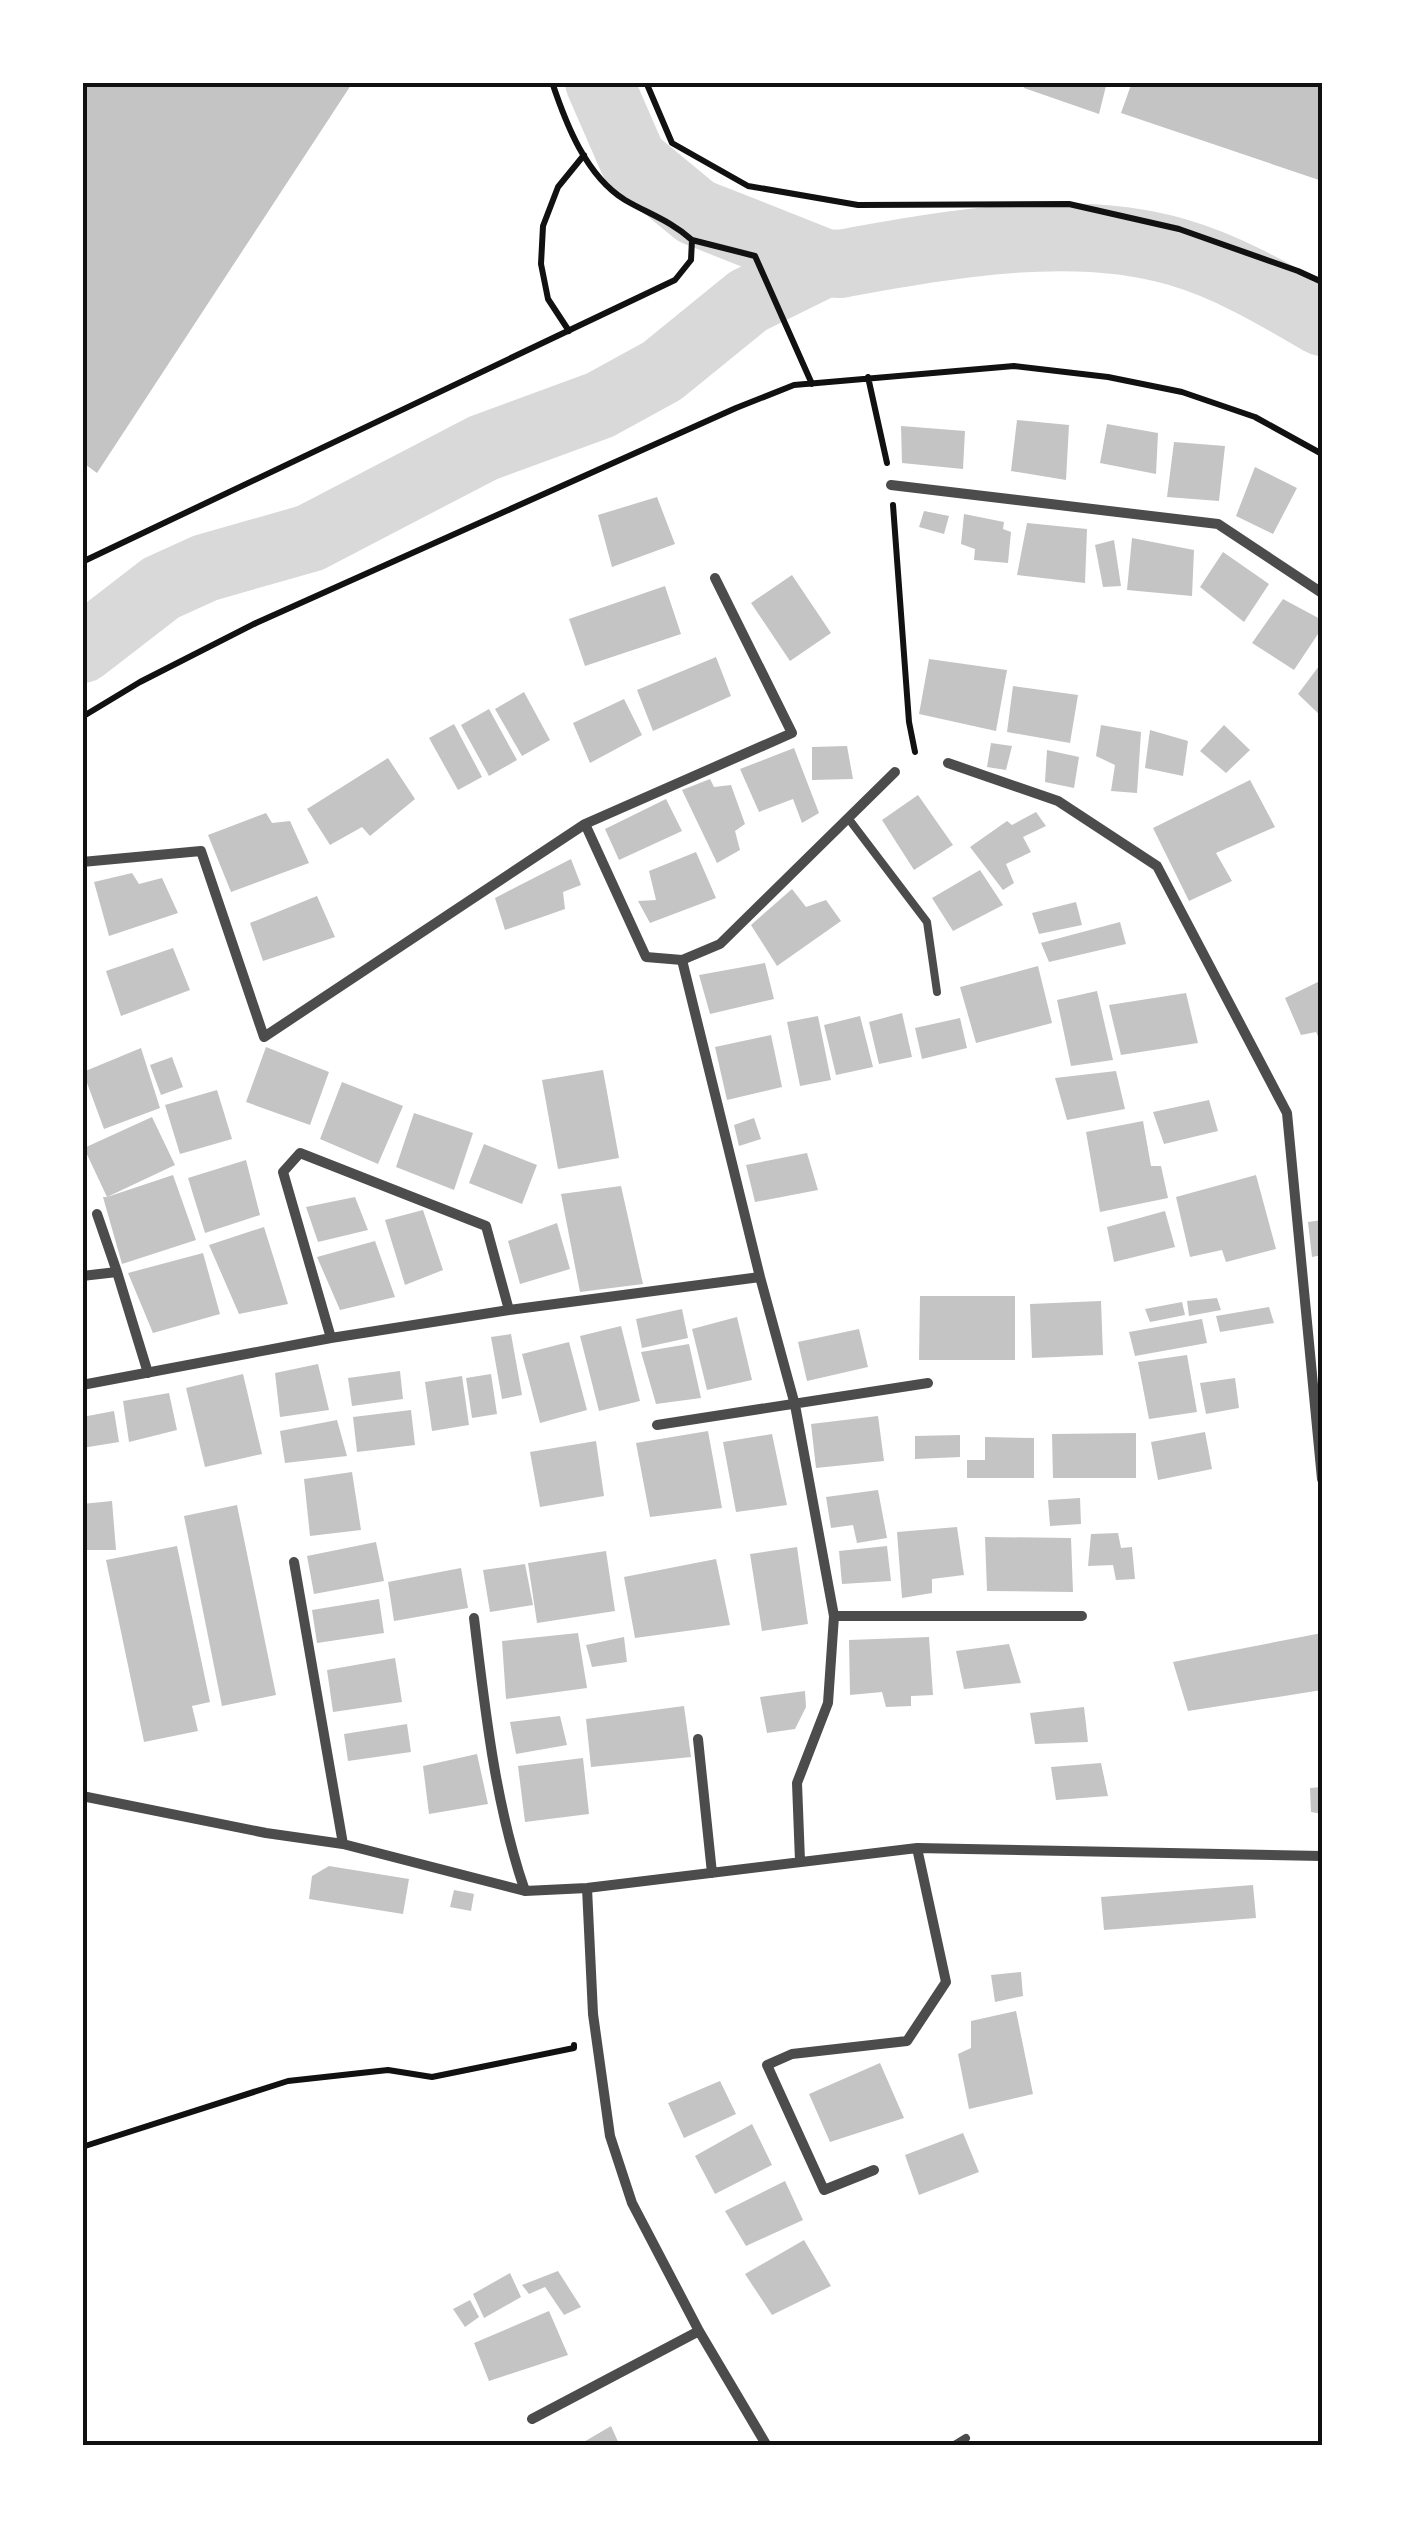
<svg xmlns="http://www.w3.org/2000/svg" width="1405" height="2528" font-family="Mulish,sans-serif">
	<rect width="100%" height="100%" fill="#fff"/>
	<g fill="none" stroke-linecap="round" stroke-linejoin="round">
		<path stroke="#d9d9d9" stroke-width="68" d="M599,82l34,78 63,52 129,51
			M82,649l79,-61 44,-20 105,-30 173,-90 117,-43 62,-34 86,-70 77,-38 15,1c105,-19 232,-43 337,-12 52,15 99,43 145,70"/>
	</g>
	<path fill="#c4c4c4" d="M82,82h271l-256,391 -15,-11z
		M1026,82h81l-8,32 -75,-26z
		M1132,82h190v99l-201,-68z
		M1017,420l52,5 -3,55 -55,-9z
		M1107,424l51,9 -2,41 -56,-11z
		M901,426l64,5 -2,38 -61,-6z
		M1174,442l51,4 -6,55 -52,-4z
		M1255,467l42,21 -24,46 -37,-18z
		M657,497l18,47 -63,23 -14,-52z
		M924,511l25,5 -5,18 -25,-7z
		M964,514l40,8 -1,7 8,3 -3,31 -34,-3 1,-11 -14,-5z
		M1027,523l60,6 -2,54 -68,-8z
		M1132,538l62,12 -2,46 -65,-6z
		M1114,540l7,46 -18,1 -8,-42z
		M1223,552l46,32 -25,38 -44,-35z
		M792,575l39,58 -41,28 -39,-58z
		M665,586l16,48 -96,32 -16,-47z
		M1283,599l39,21v8l-28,42 -42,-27z
		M716,657l15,39 -78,35 -16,-41z
		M929,659l78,11 -11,61 -77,-17z
		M1322,662v55l-24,-23z
		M1013,686l65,9 -8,48 -63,-11z
		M524,692l26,48 -28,16 -27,-47z
		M624,699l18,36 -52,28 -17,-40z
		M489,709l28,51 -28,16 -28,-51z
		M454,724l28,53 -24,13 -29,-52z
		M1101,725l40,7 -4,61 -26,-2 4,-26 -19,-9z
		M1224,725l26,25 -24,23 -26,-22z
		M1150,730l38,11 -5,35 -38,-8z
		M991,743l21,3 -6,24 -19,-3z
		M847,746l6,33 -41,1v-33z
		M794,748l25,65 -17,10 -9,-24 -34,13 -19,-43z
		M1047,750l32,7 -5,31 -29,-6z
		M388,758l27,41 -45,37 -8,-9 -32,18 -23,-36z
		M710,779l4,8 17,-2 14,39 -10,7 5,19 -23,13 -35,-73z
		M1250,780l25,47 -59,26 16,28 -43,20 -36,-73z
		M918,795l35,50 -39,25 -32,-50z
		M666,799l16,32 -63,29 -14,-31z
		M1036,812l10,14 -23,11 8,15 -25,12 8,19 -11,7 -33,-43 37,-26 5,4z
		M266,813l6,10 18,-2 19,42 -78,29 -23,-57z
		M696,852l20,46 -66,25 -12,-22 18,-1 -7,-29z
		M571,859l10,26 -18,7 2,17 -60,21 -10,-32z
		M980,870l23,35 -50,26 -21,-33z
		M132,873l7,11 23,-6 16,35 -69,23 -15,-54z
		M792,889l14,18 20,-7 15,21 -64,45 -26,-41z
		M317,896l18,41 -72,24 -13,-38z
		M1076,902l6,23 -43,9 -7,-21z
		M1120,922l6,22 -77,18 -8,-19z
		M173,948l17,42 -69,26 -15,-45z
		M765,963l9,36 -64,15 -11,-39z
		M1038,966l14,57 -76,20 -16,-56z
		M1322,980v65l-6,-13 -15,3 -16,-37z
		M1097,991l16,69 -42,6 -14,-66z
		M1186,993l12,50 -77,12 -12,-50z
		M902,1013l10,44 -33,7 -10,-42z
		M818,1016l13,64 -31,6 -13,-64z
		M860,1016l13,51 -37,8 -12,-50z
		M960,1018l7,30 -45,11 -7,-31z
		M771,1035l11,52 -55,13 -12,-53z
		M266,1047l63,25 -19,53 -64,-23z
		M141,1048l19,60 -56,21 -21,-57z
		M172,1057l11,30 -22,8 -11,-30z
		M603,1070l16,88 -61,11 -16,-89z
		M1116,1071l9,38 -58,11 -12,-42z
		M342,1082l61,24 -25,58 -58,-25z
		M217,1090l15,49 -52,15 -15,-49z
		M1209,1100l9,31 -54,13 -11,-32z
		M414,1113l59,20 -19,57 -58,-23z
		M152,1117l23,48 -68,32 66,-22 23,65 -74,24 -19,-67h4l-23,-49z
		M754,1118l7,21 -22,7 -5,-21z
		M1143,1121l8,45h10l7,32 -68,14 -14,-80z
		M484,1144l53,21 -15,39 -53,-21z
		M807,1153l11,37 -63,12 -9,-37z
		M246,1160l14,55 -55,18 -17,-55z
		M1256,1175l20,74 -50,13 -4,-12 -32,7 -14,-60z
		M621,1186l22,98 -63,8 -19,-98z
		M355,1197l13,33 -50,12 -12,-35z
		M423,1210l20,60 -38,15 -20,-65z
		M1165,1211l10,36 -61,15 -7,-35z
		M1322,1220v35l-10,2 -4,-35z
		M557,1223l13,46 -50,15 -12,-43z
		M264,1227l24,77 -49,10 -30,-69z
		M375,1241l20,56 -55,13 -23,-53z
		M203,1253l17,61 -67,19 -25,-60z
		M920,1296h95v64h-96z
		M1217,1298l4,12 -32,6 -2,-15z
		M1101,1301l2,54 -71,3 -2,-54z
		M1182,1302l3,13 -35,7 -5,-13z
		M1269,1307l5,16 -54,9 -4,-16z
		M682,1309l6,29 -46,10 -6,-29z
		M737,1317l15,63 -45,10 -15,-61z
		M1202,1319l5,24 -72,13 -6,-24z
		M621,1326l19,75 -41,10 -19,-75z
		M859,1329l9,38 -61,14 -9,-39z
		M511,1334l11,61 -20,4 -11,-62z
		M569,1342l18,68 -47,13 -18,-69z
		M689,1344l12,54 -45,6 -15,-52z
		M1187,1355l10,57 -48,7 -11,-57z
		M318,1364l11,46 -49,7 -5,-44z
		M400,1371l3,28 -51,7 -4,-28z
		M243,1374l19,80 -57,13 -19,-79z
		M491,1374l6,40 -25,4 -6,-40z
		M462,1376l7,49 -37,6 -7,-49z
		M1235,1378l4,30 -33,6 -6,-31z
		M169,1393l8,37 -48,12 -6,-41z
		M411,1410l4,35 -58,7 -4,-35z
		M114,1411l5,31 -37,6v-31z
		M878,1416l6,45 -68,7 -5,-44z
		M337,1420l10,36 -62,7 -5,-32z
		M708,1431l14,77 -72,9 -14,-74z
		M1205,1432l7,37 -54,11 -7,-38z
		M1136,1433v45h-83l-1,-44z
		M772,1434l15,71 -51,7 -13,-70z
		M960,1435v22l-45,2v-23z
		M985,1437l49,1v40h-67v-18h18z
		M596,1441l8,55 -64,11 -10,-55z
		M352,1472l9,58 -51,6 -6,-57z
		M878,1490l9,48 -30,5 -4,-18 -22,3 -5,-31z
		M1080,1498l1,26 -31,2 -2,-26z
		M112,1501l4,49h-34v-46z
		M237,1505l39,190 -54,11 -38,-190z
		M957,1527l7,48 -32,4v14l-30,5 -5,-66z
		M1118,1533l3,15 11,-1 3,32 -19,1 -3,-15 -25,1 3,-32z
		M985,1537l86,1 2,54 -86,-1z
		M376,1542l8,39 -70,13 -7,-38z
		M177,1546l33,156 -18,4 6,25 -54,11 -38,-182z
		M887,1546l4,35 -49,3 -3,-33z
		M797,1547l11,77 -46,7 -12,-77z
		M606,1551l9,60 -78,12 -9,-60z
		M716,1559l14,66 -95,13 -11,-61z
		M525,1564l8,41 -43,7 -7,-42z
		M461,1568l7,40 -74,13 -6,-39z
		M379,1599l5,34 -67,10 -5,-33z
		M578,1633l9,55 -81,11 -4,-58z
		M1322,1633v57l-134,21 -15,-49z
		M624,1637l3,25 -35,5 -6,-22z
		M929,1637l4,58 -22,1v10l-25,1 -4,-15 -32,3 -1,-55z
		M1009,1644l12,39 -57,6 -8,-38z
		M395,1658l7,44 -69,10 -6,-42z
		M805,1691l1,16 -11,22 -28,4 -7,-36z
		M684,1706l7,51 -100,10 -5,-48z
		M1084,1707l4,35 -53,2 -5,-31z
		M560,1716l7,29 -51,9 -6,-32z
		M407,1724l4,28 -63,9 -4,-27z
		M477,1754l11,50 -59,10 -6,-48z
		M583,1758l6,56 -64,8 -7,-56z
		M1101,1763l7,33 -52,4 -5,-33z
		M1322,1787v27l-11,-2 -1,-24z
		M329,1866l80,13 -6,35 -94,-15 3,-23z
		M1253,1885l3,33 -152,12 -3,-33z
		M454,1890l20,4 -3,17 -21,-4z
		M1021,1972l2,24 -28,6 -4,-27z
		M1016,2011l17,83 -64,15 -11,-55 13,-6v-27z
		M880,2063l24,55 -74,24 -21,-48z
		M720,2081l16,33 -52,24 -16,-35z
		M752,2124l20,41 -57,29 -20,-38z
		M963,2133l16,39 -60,23 -14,-40z
		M785,2181l18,39 -57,26 -21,-35z
		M804,2240l27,46 -59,29 -27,-41z
		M558,2271l23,36 -17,8 -19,-28 -16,7 -7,-9z
		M510,2273l11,24 -37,21 -11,-24z
		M470,2300l9,17 -14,10 -12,-18z
		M549,2311l19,44 -79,26 -15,-38z
		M611,2426l9,20h-43z"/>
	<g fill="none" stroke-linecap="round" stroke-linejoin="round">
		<path stroke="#111" stroke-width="6" d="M646,82l26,61 76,43 110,19 211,-1 110,25 119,42 24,11
			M692,240l63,16 57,128
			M569,331l-21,-32 -7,-35 2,-38 15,-39 26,-32
			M868,377l19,86
			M893,505l16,217 6,30
			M82,562l593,-282 16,-20 1,-20c-21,-19 -43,-26 -67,-40 -39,-24 -59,-76 -73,-118
			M82,717l58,-35 116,-59 480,-215 58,-23 220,-19 94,11 74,15 73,25 67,37
			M82,2147l206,-66 100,-11 44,7 142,-29v-3"/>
		<path stroke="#4c4c4c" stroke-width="8" d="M848,818l79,104 10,70
			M953,2446l13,-8"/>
		<path stroke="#4c4c4c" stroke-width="10" d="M891,485l327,39 104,69
			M948,763l110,38 99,65 130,247 35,366
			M585,824l61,133 36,3 38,-16 175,-172
			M82,862l119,-11 63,186 321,-213 207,-91 -77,-155
			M682,960l78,317 35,128 39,211 -6,87 -31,80 3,78
			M117,1272l31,101
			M82,1276l35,-4 -20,-58
			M331,1338l-48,-166 17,-19 186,73 23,84
			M82,1385l249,-47 178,-28 251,-33
			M657,1425l271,-42
			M294,1562l49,282
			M834,1616h248
			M474,1618c11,91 21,186 51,273
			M698,1739l14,134
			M82,1796l184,37 77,11 182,47 62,-3 330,-40 405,8
			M587,1888l6,126 17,122 22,67 67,128 68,115
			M874,2170l-50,20 -57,-125 25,-11 115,-13 39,-59 -29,-134
			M532,2419l167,-88"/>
	</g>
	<rect width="1405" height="2528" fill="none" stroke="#ffffff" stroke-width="170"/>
	<rect x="85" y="85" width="1235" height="2358" fill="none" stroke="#111" stroke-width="4"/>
</svg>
